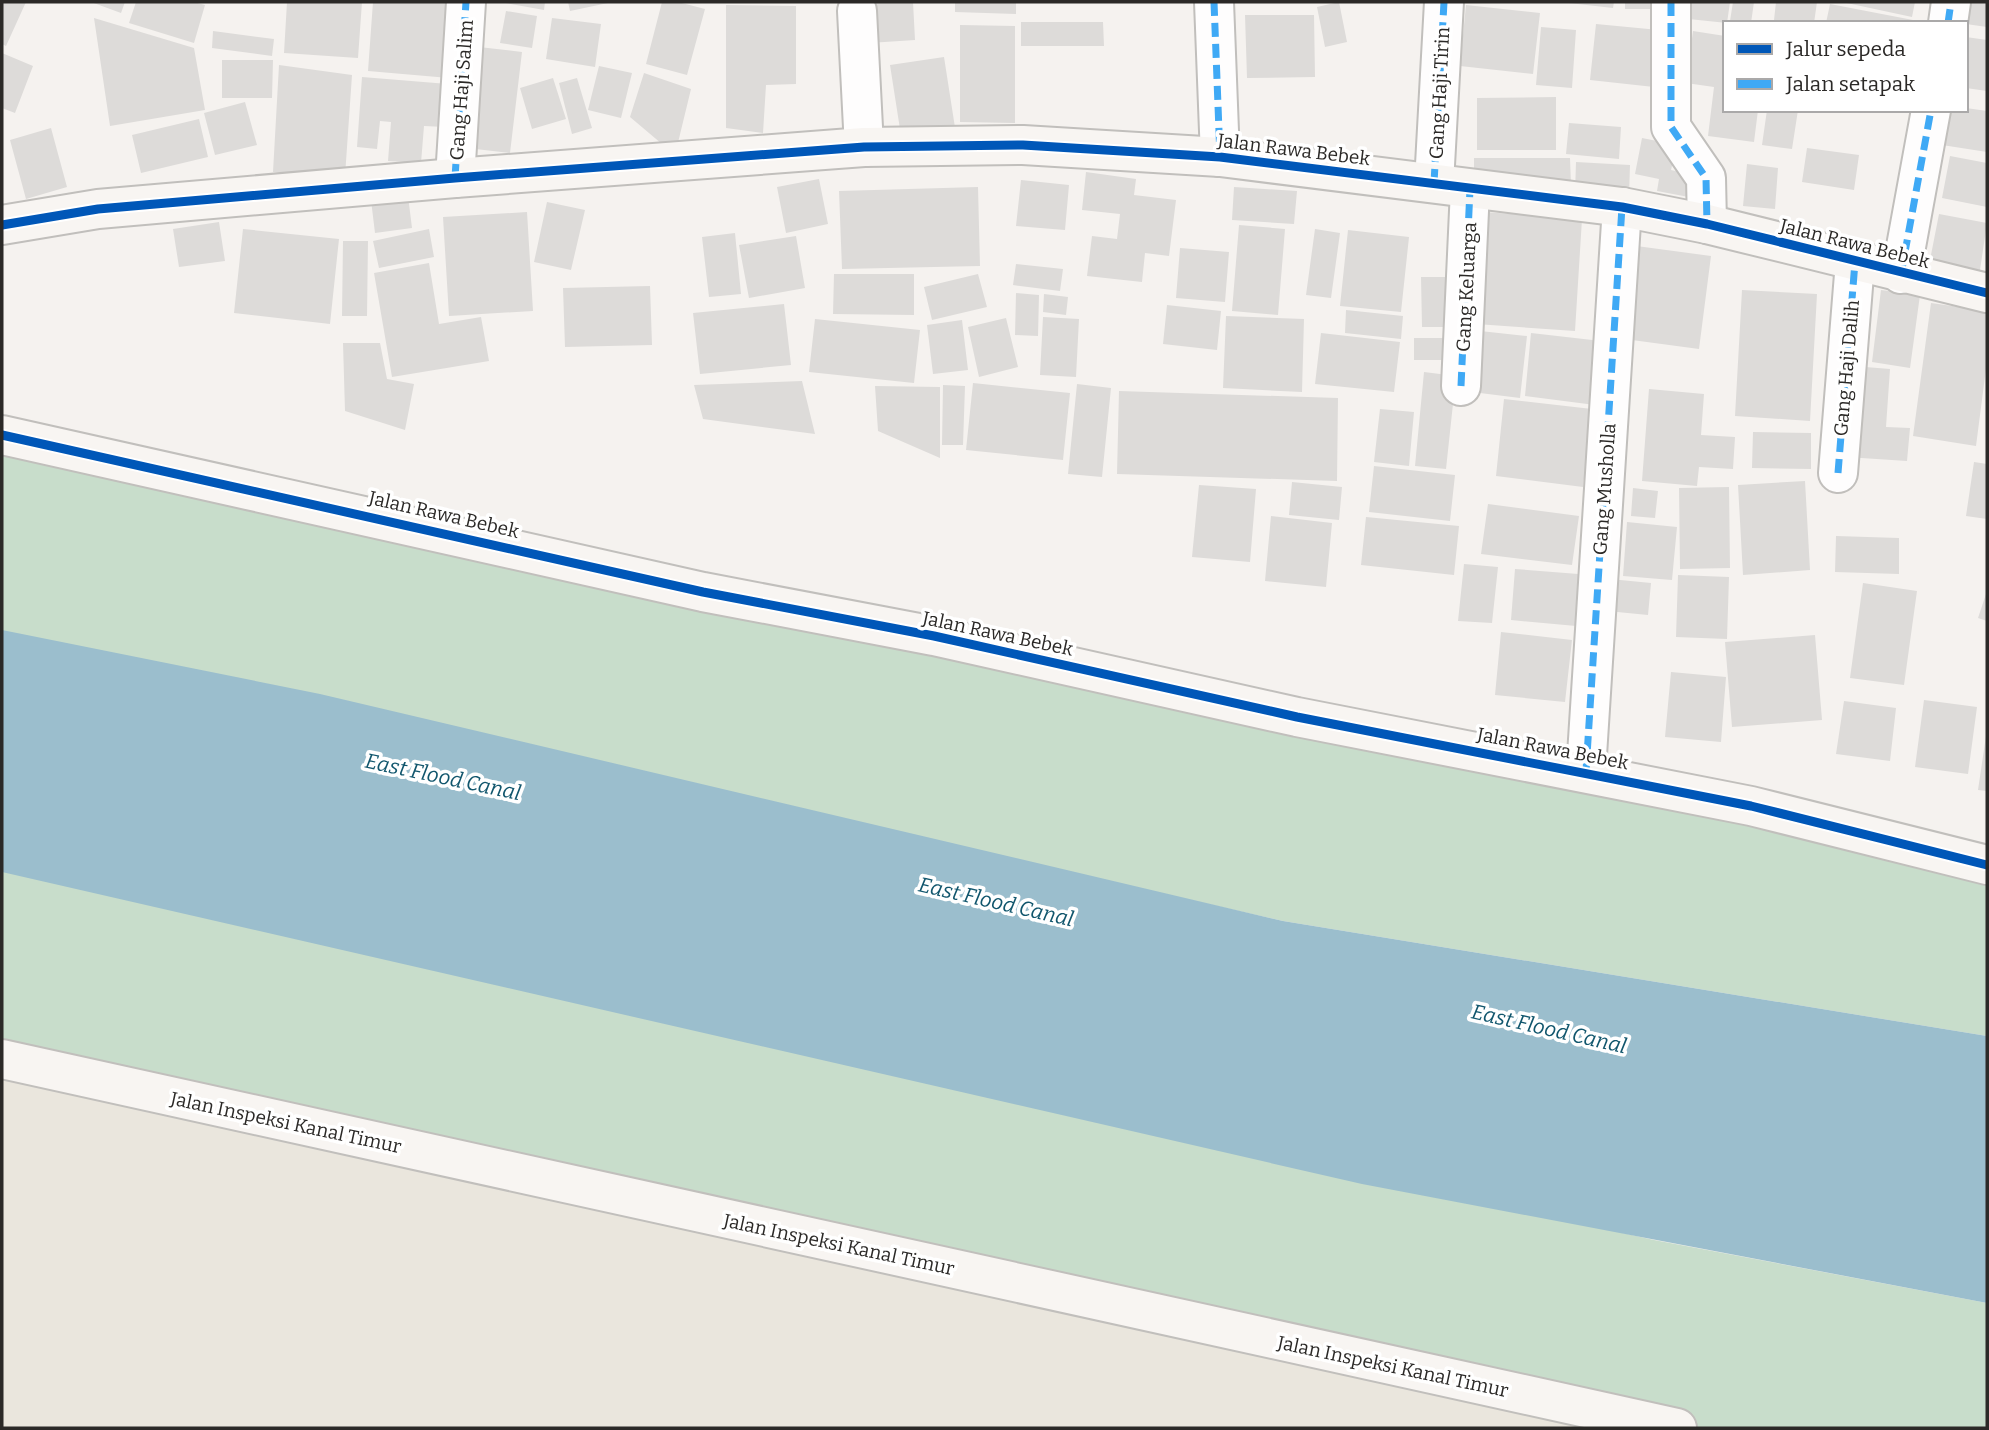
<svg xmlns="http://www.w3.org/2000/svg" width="1989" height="1430" font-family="Bitter,serif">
	<rect width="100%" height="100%" fill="#f5f2ef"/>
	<path fill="#eae6dd" d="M2,1072l1652,356h-1652z"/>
	<path fill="#c8ddcb" d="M2,435l1985,431v170l-704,-115 -1281,-290z
		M2,868l1652,372 333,63v125h-310l-1675,-371z"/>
	<path fill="#9bbecd" d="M2,630l318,64 963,227 704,115v267l-625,-119 -1360,-312z"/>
	<path fill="#dddbd9" d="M2,2h24l-20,44 -4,-2z
		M91,2h34l-4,11z
		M136,2h58l11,3 -11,38 -65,-20z
		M287,2h75l-4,56 -74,-5z
		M373,2h82l-6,76 -81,-7z
		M500,2h45l-1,8z
		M568,2h39l1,1 -38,8z
		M662,2h16l27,7 -18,66 -41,-11z
		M867,2h46l2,38 -46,3z
		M955,2h61v12l-61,-2z
		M1339,2l8,40 -22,5 -8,-40z
		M1560,2h54l-1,6z
		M1625,2h44v7h-44z
		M1681,2h49l-3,21 -48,-5z
		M1733,2h21l-3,21 -21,-2z
		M1776,2h41l-3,21 -40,-3z
		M1842,2h73l-3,15z
		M1962,2h25v25l-21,-3z
		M1830,4l83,16 -1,3h-86z
		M726,5l70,1v78l-30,1 -3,48 -37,-5z
		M1466,5l74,8 -7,61 -73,-8z
		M506,11l31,5 -5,32 -32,-5z
		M1245,15h69l1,62 -68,1z
		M94,18l100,30 11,62 -95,16z
		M552,18l49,6 -6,43 -49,-8z
		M1021,22h82l1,24h-83z
		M1596,24l63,6 -5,57 -64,-7z
		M960,25l55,1v97l-55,-1z
		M1541,27l35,3 -4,58 -36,-3z
		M213,31l61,8 -2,17 -60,-8z
		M1693,31l32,5v74h33l-4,32 -46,-6 6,-49 -28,-4z
		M1966,37l21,3v51l-21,-3z
		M479,47l43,5 -12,101 -43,-5z
		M2,53l31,13 -18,47 -13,-5z
		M944,57l12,77 -54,8 -12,-77z
		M222,60h51l-1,38h-50z
		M279,65l73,10 -7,101 -72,-4z
		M599,66l33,7 -11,45 -33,-8z
		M644,73l47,16 -16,66 -45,-38z
		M362,77l86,7 -3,43 -21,-1 -3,37 -33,-2 3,-39 -11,-1 -3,28 -20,-2z
		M553,78l13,41 -34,10 -12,-41z
		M577,78l15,50 -20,6 -13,-51z
		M1556,97v53h-79v-52z
		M245,102l12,43 -42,10 -11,-42z
		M1966,108l21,3v41l-45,-7 5,-35h19z
		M1767,110h31l-6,39 -30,-4z
		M199,119l9,38 -67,16 -9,-38z
		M1569,123l52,4 -2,32 -53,-5z
		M51,128l16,59 -41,12 -16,-59z
		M1642,138l35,7 -6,25 27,6 -4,22 -37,-7 2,-12 -24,-5z
		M1807,148l52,7 -5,35 -52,-8z
		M1950,156l37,7v44l-45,-9z
		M1474,158h96l1,28h-97z
		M1576,162l54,3 -1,31 -54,-2z
		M1747,164l31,4 -3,41 -32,-3z
		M1086,172l50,7 -2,16 42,5 -7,56 -24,-3 -3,29 -55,-6 5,-40 25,3 3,-25 -38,-4z
		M819,179l9,45 -42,9 -9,-46z
		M1021,180l48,5 -4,45 -49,-4z
		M978,187l2,79 -138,3 -3,-78z
		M1234,187l63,4 -3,33 -62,-4z
		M408,196l4,32 -37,5 -4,-33z
		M547,202l38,8 -14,60 -37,-8z
		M527,212l6,99 -84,5 -6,-99z
		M1484,212l98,7 -7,112 -99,-7z
		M1939,214l48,9 -7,47 -50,-10z
		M219,222l6,39 -46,6 -6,-38z
		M1239,225l46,4 -7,86 -46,-4z
		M243,229l96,10 -9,85 -96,-11z
		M429,229l5,28 -55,11 -6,-27z
		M1315,229l25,4 -9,65 -25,-3z
		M1348,230l61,7 -8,75 -61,-6z
		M735,233l6,61 -32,3 -7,-60z
		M796,236l9,52 -56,10 -10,-53z
		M343,241h25l-1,75h-25z
		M1629,245l82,11 -12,93 -82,-11z
		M1180,248l49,4 -4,50 -49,-4z
		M429,263l10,61 42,-7 8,44 -97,16 -18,-104z
		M1016,264l47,5 -3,22 -47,-6z
		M834,274h80v41l-81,-1z
		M978,274l9,33 -55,13 -8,-33z
		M1421,277h41v50h-40z
		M650,286l2,59 -87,2 -2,-59z
		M1742,290l75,4 -7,127 -75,-5z
		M1881,290l39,5 -10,73 -38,-6z
		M1016,293l23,2 -1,41 -23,-1z
		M1044,294l24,3 -2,18 -23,-3z
		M1931,303l56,8v50l-11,85 -63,-10z
		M784,304l7,61 -91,9 -7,-61z
		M1167,305l54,6 -4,39 -54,-6z
		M1346,310l57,6 -2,23 -56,-6z
		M1226,316l78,3 -2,73 -79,-4z
		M1043,317l36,2 -3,58 -36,-2z
		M1006,318l12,49 -39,10 -11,-50z
		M815,319l105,11 -6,53 -105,-11z
		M962,320l6,50 -35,4 -6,-49z
		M1471,330l56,6 -7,62 -56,-7z
		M1321,333l79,9 -6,50 -79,-8z
		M1531,333l70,8 -6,64 -70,-9z
		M1414,338h43l-1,22h-42z
		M343,343h37l7,36 27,5 -9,46 -60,-19z
		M1853,366l37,3 -4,58 24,1 -3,33 -61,-4z
		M1424,372l32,4 -10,93 -31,-3z
		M802,381l13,53 -112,-15 -9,-34z
		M973,383l97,10 -7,67 -97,-10z
		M1077,384l34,4 -9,89 -34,-3z
		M943,385l22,1 -2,59h-21z
		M875,386l65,1v71l-62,-27z
		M1649,389l55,5 -3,41 34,2 -2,32 -34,-2 -2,19 -55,-5z
		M1119,391l219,7 -1,83 -220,-7z
		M1504,399l88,10 -9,78 -87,-11z
		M1380,409l34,3 -5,54 -35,-4z
		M1753,432l58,1v36l-59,-1z
		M1974,462l13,2v55l-21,-3z
		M1374,466l81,9 -5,46 -81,-9z
		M1805,481l5,89 -67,5 -5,-90z
		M1292,482l50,5 -3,33 -50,-5z
		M1199,485l57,4 -6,73 -58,-5z
		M1729,487l1,81 -50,1 -1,-81z
		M1633,488l25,3 -3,27 -24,-2z
		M1488,504l91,12 -7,49 -91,-11z
		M1271,516l61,7 -6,64 -61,-6z
		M1366,517l93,9 -5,49 -93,-10z
		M1627,522l50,5 -5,53 -49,-4z
		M1836,536l63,2v36l-64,-2z
		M1464,564l34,3 -6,56 -34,-2z
		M1515,569l76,6 -4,52 -76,-7z
		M1678,575l51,2 -2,62 -51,-2z
		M1610,579l41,4 -3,32 -41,-4z
		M1863,583l54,8 -13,94 -54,-7z
		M1987,591v30l-9,-3z
		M1501,632l71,8 -7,62 -70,-7z
		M1815,635l7,85 -90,7 -7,-85z
		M1671,672l55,5 -5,65 -56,-5z
		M1924,700l53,7 -9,67 -53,-7z
		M1844,701l52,7 -6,53 -54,-7z
		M1986,736h1v55l-9,-1z"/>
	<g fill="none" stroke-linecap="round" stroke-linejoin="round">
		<g stroke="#c1bfbc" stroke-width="42">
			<path id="street" d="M1214,2l6,155
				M1671,2v125l35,51 1,46
				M857,11l7,136
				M1948,23l3,-21
				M455,178l11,-176
				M1434,183l10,-181
				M1901,274l30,-164
				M1461,386l9,-197
				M1838,473l17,-211
				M1586,771l36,-564"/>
		</g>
		<g stroke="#c1bfbc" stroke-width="42">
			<path id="secondary" d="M2,225l96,-16 357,-31 409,-31 159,-2 197,12 402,50 85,17 280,69
				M2,435l701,157 231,44 363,81 454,89 236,59
				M2,1059l1675,369"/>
		</g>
		<use href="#street" stroke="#fefdfd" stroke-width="38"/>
		<use href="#secondary" stroke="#f8f5f2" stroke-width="38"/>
		<path stroke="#3fa9f5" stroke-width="7" stroke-dasharray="14 7" stroke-linecap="butt" d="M1214,2l6,155
			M1671,2v125l35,51 1,46
			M1948,23l3,-21
			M455,178l11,-176
			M1434,183l10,-181
			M1901,274l30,-164
			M1461,386l9,-197
			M1838,473l17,-211
			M1586,771l36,-564"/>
		<g stroke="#fff" stroke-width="13">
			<path id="cycleway" d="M2,225l96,-16 357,-31 409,-31 159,-2 197,12 402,50 85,17 280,69
				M2,435l701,157 231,44 363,81 454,89 236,59"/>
		</g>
		<use href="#cycleway" stroke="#0057b8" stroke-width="9"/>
	</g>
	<g text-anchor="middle" stroke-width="7" stroke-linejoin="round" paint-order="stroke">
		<g font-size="19" fill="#2b2927" stroke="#fff">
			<text transform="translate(461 90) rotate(-86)" y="7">Gang Haji Salim</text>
			<text transform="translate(1439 93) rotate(-87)" y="7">Gang Haji Tirin</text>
			<text transform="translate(1294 149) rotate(7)" y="7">Jalan Rawa Bebek</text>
			<text transform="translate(1855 243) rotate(14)" y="7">Jalan Rawa Bebek</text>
			<text transform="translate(1466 287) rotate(-87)" y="7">Gang Keluarga</text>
			<text transform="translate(1846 368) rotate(-85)" y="7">Gang Haji Dalih</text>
			<text transform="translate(1604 489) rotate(-86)" y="7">Gang Musholla</text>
			<text transform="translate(444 514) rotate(13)" y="7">Jalan Rawa Bebek</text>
			<text transform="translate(998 633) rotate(12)" y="7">Jalan Rawa Bebek</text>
			<text transform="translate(1553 748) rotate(11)" y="7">Jalan Rawa Bebek</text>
			<text transform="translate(286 1122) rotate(12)" y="7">Jalan Inspeksi Kanal Timur</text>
			<text transform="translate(839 1244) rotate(12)" y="7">Jalan Inspeksi Kanal Timur</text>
			<text transform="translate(1393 1366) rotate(12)" y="7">Jalan Inspeksi Kanal Timur</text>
		</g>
		<g font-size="21" font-style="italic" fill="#11566d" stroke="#fff">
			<text transform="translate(443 777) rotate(12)" y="7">East Flood Canal</text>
			<text transform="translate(996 902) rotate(13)" y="7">East Flood Canal</text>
			<text transform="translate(1549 1029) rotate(13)" y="7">East Flood Canal</text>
		</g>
	</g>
	<rect width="1989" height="1430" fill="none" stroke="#2b2927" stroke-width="7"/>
	<rect x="1723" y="21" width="245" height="91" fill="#ffffff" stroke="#aaa9a9" stroke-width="2"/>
	<rect x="1737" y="44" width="35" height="10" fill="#0057b8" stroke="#aaa9a9" stroke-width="2"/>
	<text x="1786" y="56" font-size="21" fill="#2b2927">Jalur sepeda</text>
	<rect x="1737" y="79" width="35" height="10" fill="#3fa9f5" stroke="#aaa9a9" stroke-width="2"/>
	<text x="1786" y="91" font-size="21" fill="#2b2927">Jalan setapak</text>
</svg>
